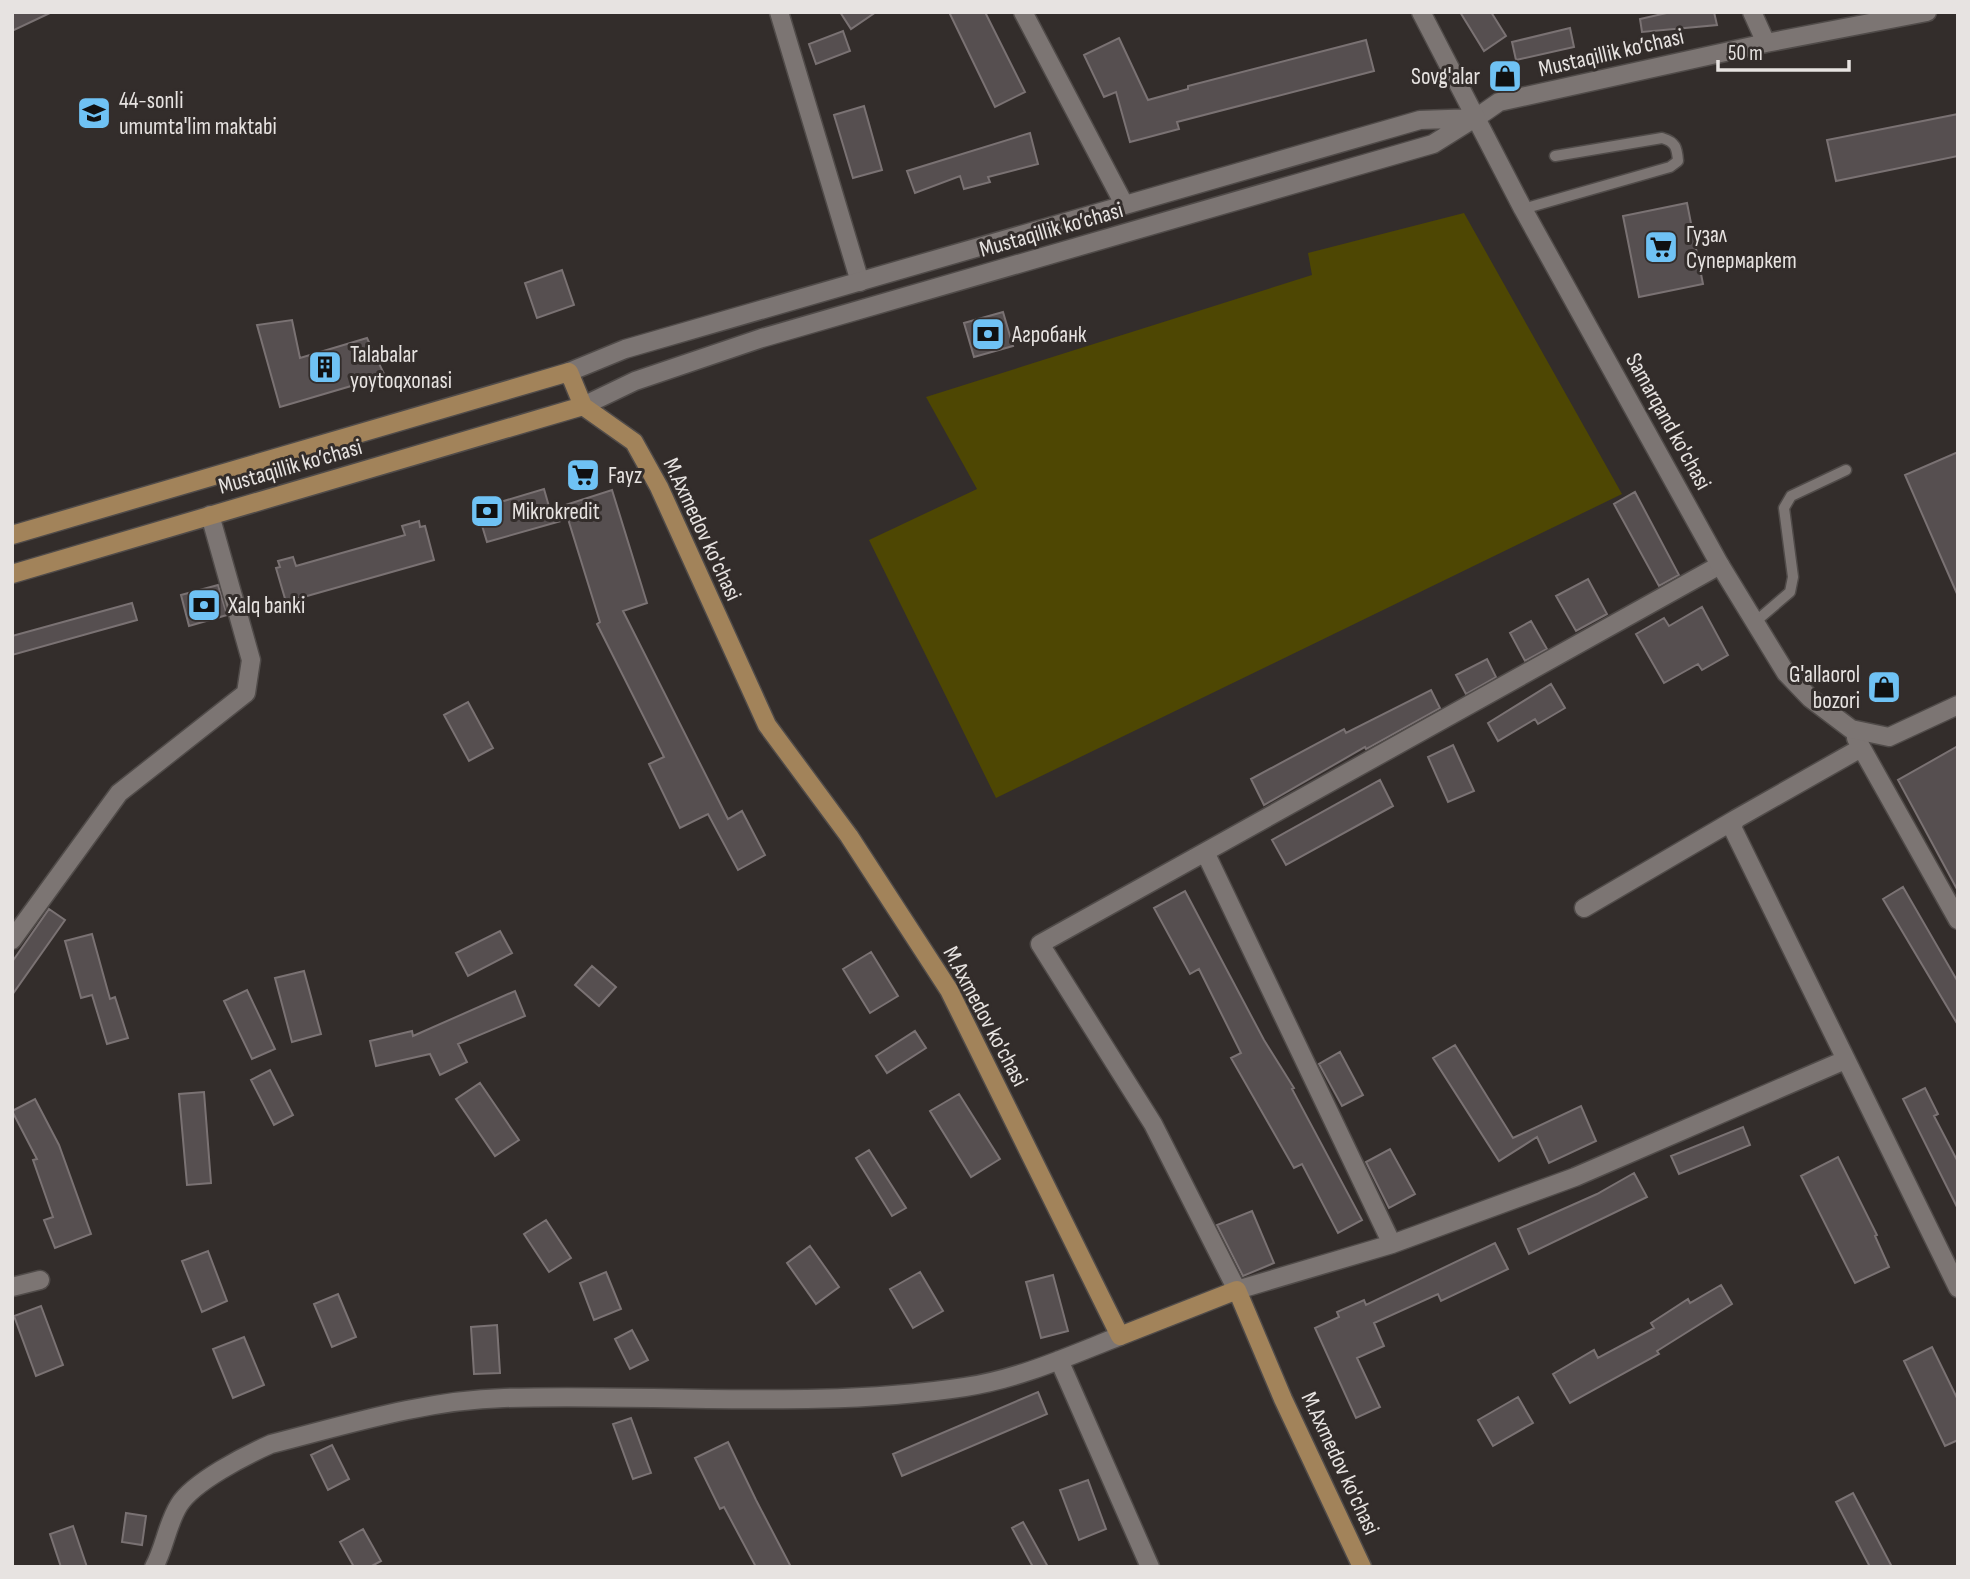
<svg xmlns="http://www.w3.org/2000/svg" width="1970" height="1579" font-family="'Sofia Sans Condensed',sans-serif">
	<rect width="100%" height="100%" fill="#332d2b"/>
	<path fill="#4e4703" d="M1464,213l158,281 -626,304 -127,-258 108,-51 -51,-92 386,-122 -4,-22z"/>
	<path fill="#564f50" stroke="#7a7273" stroke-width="2" d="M12,12h40l-40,19z
		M840,12h36l-25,17z
		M949,12h36l40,80 -30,15z
		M1460,12h31l15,24 -22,15z
		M1671,12h43l3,13 -75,7 -2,-13z
		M1570,28l4,19 -58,13 -4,-18z
		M843,31l7,20 -34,13 -7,-20z
		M1119,38l29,62 40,-11v-3l178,-46 8,31 -197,51 2,7 -49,13 -14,-50 -12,5 -20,-42z
		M864,106l18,64 -29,8 -19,-63z
		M1958,114v42l-122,25 -9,-41z
		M1030,133l8,31 -50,13 2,5 -26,7 -4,-13 -45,17 -8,-22z
		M1687,203l16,81 -64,13 -16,-81z
		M562,270l12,35 -37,13 -12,-35z
		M1003,312l10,34 -39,11 -10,-34z
		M292,320l8,38 67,-20 18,38 -105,31 -23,-82z
		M1958,452v144l-53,-121z
		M544,489l6,21 62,-20 35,113 -24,8 105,208 14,-8 23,44 -27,15 -30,-56 -28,14 -31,-64 15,-7 -67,-133 3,-2 -32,-103 -81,23 -10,-33z
		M1635,492l44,83 -20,11 -45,-82z
		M419,521l1,6 5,-1 9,34 -148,42 -10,-34 4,-1 -2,-6 15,-4 3,9 109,-31 -3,-9z
		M1588,579l19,35 -31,17 -20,-35z
		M218,585l9,30 -38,11 -8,-31z
		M132,603l5,17 -125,35v-19z
		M1702,607l26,48 -26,15 -4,-6 -34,19 -28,-49 28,-16 5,8z
		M1531,621l16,28 -22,12 -15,-28z
		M1487,659l9,18 -30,17 -10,-19z
		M1551,684l14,24 -27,16 -3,-5 -37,22 -10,-18z
		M1431,690l9,18 -74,41 -1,-2 -101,58 -13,-26 93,-50 2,4z
		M468,702l25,46 -24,13 -25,-46z
		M1453,745l21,46 -26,11 -20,-45z
		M1958,746v145l-60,-111z
		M1380,780l13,26 -107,59 -14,-25z
		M1903,887l55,95v43l-75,-126z
		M1185,891l79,149 30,48 -2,1 70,131 -24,13 -36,-69 -8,4 -63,-110 10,-5 -42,-84 -9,5 -36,-66z
		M49,909l16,11 -53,75v-33z
		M500,931l12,22 -44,23 -12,-23z
		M92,934l18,65 5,-2 13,41 -21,6 -15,-49 -11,3 -16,-57z
		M871,952l27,44 -28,17 -27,-44z
		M592,966l24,21 -17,19 -24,-21z
		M304,971l17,63 -29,8 -17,-64z
		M247,990l28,59 -23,10 -28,-58z
		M515,991l10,25 -67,28 9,18 -27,13 -10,-21 -54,12 -6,-25 42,-10 1,5z
		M915,1031l11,17 -39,25 -11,-17z
		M1455,1045l58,93 68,-32 15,35 -47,22 -12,-26 -38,24 -66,-103z
		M1340,1052l23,43 -21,11 -23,-42z
		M270,1070l23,45 -19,10 -23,-45z
		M480,1083l39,57 -24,16 -39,-57z
		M1925,1088l13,26 -4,2 24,46v47l-55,-110z
		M204,1092l7,91 -24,2 -8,-91z
		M959,1094l41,65 -29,18 -41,-66z
		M35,1099l24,46 32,89 -36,14 -11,-28 9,-3 -20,-57 4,-1 -25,-48z
		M1743,1127l7,18 -71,29 -8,-18z
		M1390,1149l25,45 -26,14 -23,-46z
		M869,1150l37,58 -14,8 -36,-58z
		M1838,1157l39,78 -2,1 14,31 -34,16 -54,-107z
		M1634,1173l13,24 -118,57 -11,-25 79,-35z
		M1252,1211l22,52 -31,13 -26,-51z
		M546,1220l25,38 -22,14 -25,-38z
		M1495,1243l13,26 -67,32 -3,-7 -64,29 10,23 -27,12 23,49 -24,11 -41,-90 24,-11 -2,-5 27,-12 2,5z
		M810,1246l29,41 -23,17 -29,-41z
		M208,1251l19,50 -25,11 -20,-51z
		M606,1272l15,37 -27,11 -14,-37z
		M920,1272l23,39 -30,17 -23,-39z
		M1053,1275l15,56 -27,7 -15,-56z
		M1721,1285l11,19 -75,47 2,3 -89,49 -17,-29 41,-24 4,8 56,-30 -3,-5 37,-24 2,4z
		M338,1294l18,43 -24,10 -18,-43z
		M41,1306l22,59 -27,11 -22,-60z
		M497,1325l3,48 -26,1 -3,-47z
		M632,1330l16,30 -18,9 -15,-30z
		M244,1337l20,48 -31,13 -20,-49z
		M1932,1347l26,53v40l-13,6 -41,-85z
		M1038,1392l9,22 -145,62 -9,-22z
		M1518,1397l15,26 -40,23 -15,-26z
		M631,1418l20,55 -18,6 -20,-55z
		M728,1442l28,58 35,67h-35l-32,-60 -4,2 -25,-51z
		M332,1445l17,34 -21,11 -17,-35z
		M1088,1480l18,49 -27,11 -19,-50z
		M1853,1493l39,74h-22l-34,-65z
		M126,1513l20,3 -4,29 -20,-3z
		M1023,1522l25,45h-15l-21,-39z
		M73,1526l14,41h-26l-11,-33z
		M363,1529l18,32 -11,6h-16l-14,-25z"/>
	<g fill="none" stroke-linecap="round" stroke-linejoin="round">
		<g stroke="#504b49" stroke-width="13">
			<path id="service" d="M1523,209l147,-42 8,-6c-1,-13 -2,-19 -16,-23l-107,18
				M1755,622l35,-30 3,-15 -9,-69 7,-12 55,-26"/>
		</g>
		<g stroke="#504b49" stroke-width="21">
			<path id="minor" d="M779,12l81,270
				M1023,12l101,192
				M1752,12l14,31
				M1476,118l23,-16 267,-59 161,-31
				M1720,565l-680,379 113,180 84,166 155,-46 183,-67 270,-117
				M1856,738l102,182
				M1861,748l-125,71 -4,8 226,461
				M1205,852l187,392
				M1584,908l152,-89
				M12,940l107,-147 127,-100 5,-33 -41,-145
				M12,1287l28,-7
				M1059,1360l91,207
				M154,1567c11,-20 13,-43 25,-62 14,-23 67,-50 92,-61 75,-19 154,-44 233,-46 151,-5 311,12 461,-11 54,-8 104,-31 155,-51"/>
		</g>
		<g stroke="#504b49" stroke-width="21">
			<path id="tertiary" d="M1421,12l102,197 197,356 66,108 24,25 41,31 38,8 69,-32
				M569,372l56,-23 795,-229 56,-2
				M583,406l52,-25 127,-43 671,-194 40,-25"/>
		</g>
		<g stroke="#504b49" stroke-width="21">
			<path id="secondary" d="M12,535l557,-163 14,34 51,36 25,45 108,238 82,111 100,154 171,346 117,-46 46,109 79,168
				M12,574l571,-168"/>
		</g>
		<use href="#service" stroke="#7c7573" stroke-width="10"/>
		<use href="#minor" stroke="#7c7573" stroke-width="18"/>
		<use href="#tertiary" stroke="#7c7573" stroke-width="18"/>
		<use href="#secondary" stroke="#a2835a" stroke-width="18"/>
	</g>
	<defs>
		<g id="shop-square" transform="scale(1.75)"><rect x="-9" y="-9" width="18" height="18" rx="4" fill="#6fc2f4" stroke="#332d2b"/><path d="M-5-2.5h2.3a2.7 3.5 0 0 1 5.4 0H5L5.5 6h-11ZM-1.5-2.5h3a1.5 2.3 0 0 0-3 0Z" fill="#111"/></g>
		<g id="school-square" transform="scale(1.75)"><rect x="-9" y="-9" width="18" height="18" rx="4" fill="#6fc2f4" stroke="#332d2b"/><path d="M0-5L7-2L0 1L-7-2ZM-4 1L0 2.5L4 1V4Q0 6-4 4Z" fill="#111"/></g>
		<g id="supermarket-square" transform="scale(1.75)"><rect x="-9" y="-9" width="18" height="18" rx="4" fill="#6fc2f4" stroke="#332d2b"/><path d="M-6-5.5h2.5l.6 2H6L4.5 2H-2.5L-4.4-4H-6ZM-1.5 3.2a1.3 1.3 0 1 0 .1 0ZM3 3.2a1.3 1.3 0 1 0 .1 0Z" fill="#111"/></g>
		<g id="bank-square" transform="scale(1.75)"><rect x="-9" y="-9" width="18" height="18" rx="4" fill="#6fc2f4" stroke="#332d2b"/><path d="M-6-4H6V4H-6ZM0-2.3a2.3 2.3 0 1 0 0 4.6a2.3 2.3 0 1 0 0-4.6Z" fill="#111"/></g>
		<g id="building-square" transform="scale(1.75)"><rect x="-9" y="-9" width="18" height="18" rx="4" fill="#6fc2f4" stroke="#332d2b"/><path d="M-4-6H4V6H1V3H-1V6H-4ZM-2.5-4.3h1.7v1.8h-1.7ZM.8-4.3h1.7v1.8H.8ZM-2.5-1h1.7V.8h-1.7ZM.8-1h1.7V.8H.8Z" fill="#111"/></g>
	</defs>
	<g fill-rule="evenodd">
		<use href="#shop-square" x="1505" y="76"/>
		<use href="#school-square" x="94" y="113"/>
		<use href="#supermarket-square" x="1661" y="247"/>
		<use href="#bank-square" x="988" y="334"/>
		<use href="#building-square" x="325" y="367"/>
		<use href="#supermarket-square" x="583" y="475"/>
		<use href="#bank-square" x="487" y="511"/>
		<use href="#bank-square" x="204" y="605"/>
		<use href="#shop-square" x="1884" y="687"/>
	</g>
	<g text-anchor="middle" stroke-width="6" stroke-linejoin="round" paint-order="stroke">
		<g font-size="23" fill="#e7e3e1" stroke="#332d2b">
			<text transform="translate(1611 52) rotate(-13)" y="8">Mustaqillik ko’chasi</text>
			<text transform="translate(1051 229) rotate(-16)" y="8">Mustaqillik ko’chasi</text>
			<text transform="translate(1669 421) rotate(61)" y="8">Samarqand ko'chasi</text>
			<text transform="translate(290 466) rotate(-16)" y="8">Mustaqillik ko’chasi</text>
			<text transform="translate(703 529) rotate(65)" y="8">M.Axmedov ko'chasi</text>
			<text transform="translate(986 1016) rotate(62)" y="8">M.Axmedov ko'chasi</text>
			<text transform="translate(1341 1463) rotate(65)" y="8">M.Axmedov ko'chasi</text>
		</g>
		<g font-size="23" fill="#e7e3e1" stroke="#332d2b" text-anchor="start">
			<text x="1480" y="84" text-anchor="end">Sovg'alar</text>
			<text x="119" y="108">44-sonli<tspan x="119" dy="26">umumta'lim maktabi</tspan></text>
			<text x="1686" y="242">Гузал<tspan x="1686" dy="26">Супермаркет</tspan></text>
			<text x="1012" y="342">Агробанк</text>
			<text x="350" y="362">Talabalar<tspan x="350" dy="26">yoytoqxonasi</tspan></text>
			<text x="608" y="483">Fayz</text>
			<text x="512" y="519">Mikrokredit</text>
			<text x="228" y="613">Xalq banki</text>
			<text x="1860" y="682" text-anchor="end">G'allaorol<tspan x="1860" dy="26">bozori</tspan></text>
		</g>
	</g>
	<rect width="1970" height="1579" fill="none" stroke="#e7e3e1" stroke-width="28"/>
	<path d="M1718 60v10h131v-10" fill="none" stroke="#e7e3e1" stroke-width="3.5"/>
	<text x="1728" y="60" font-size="21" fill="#e7e3e1" stroke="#332d2b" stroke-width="5" paint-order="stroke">50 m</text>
</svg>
